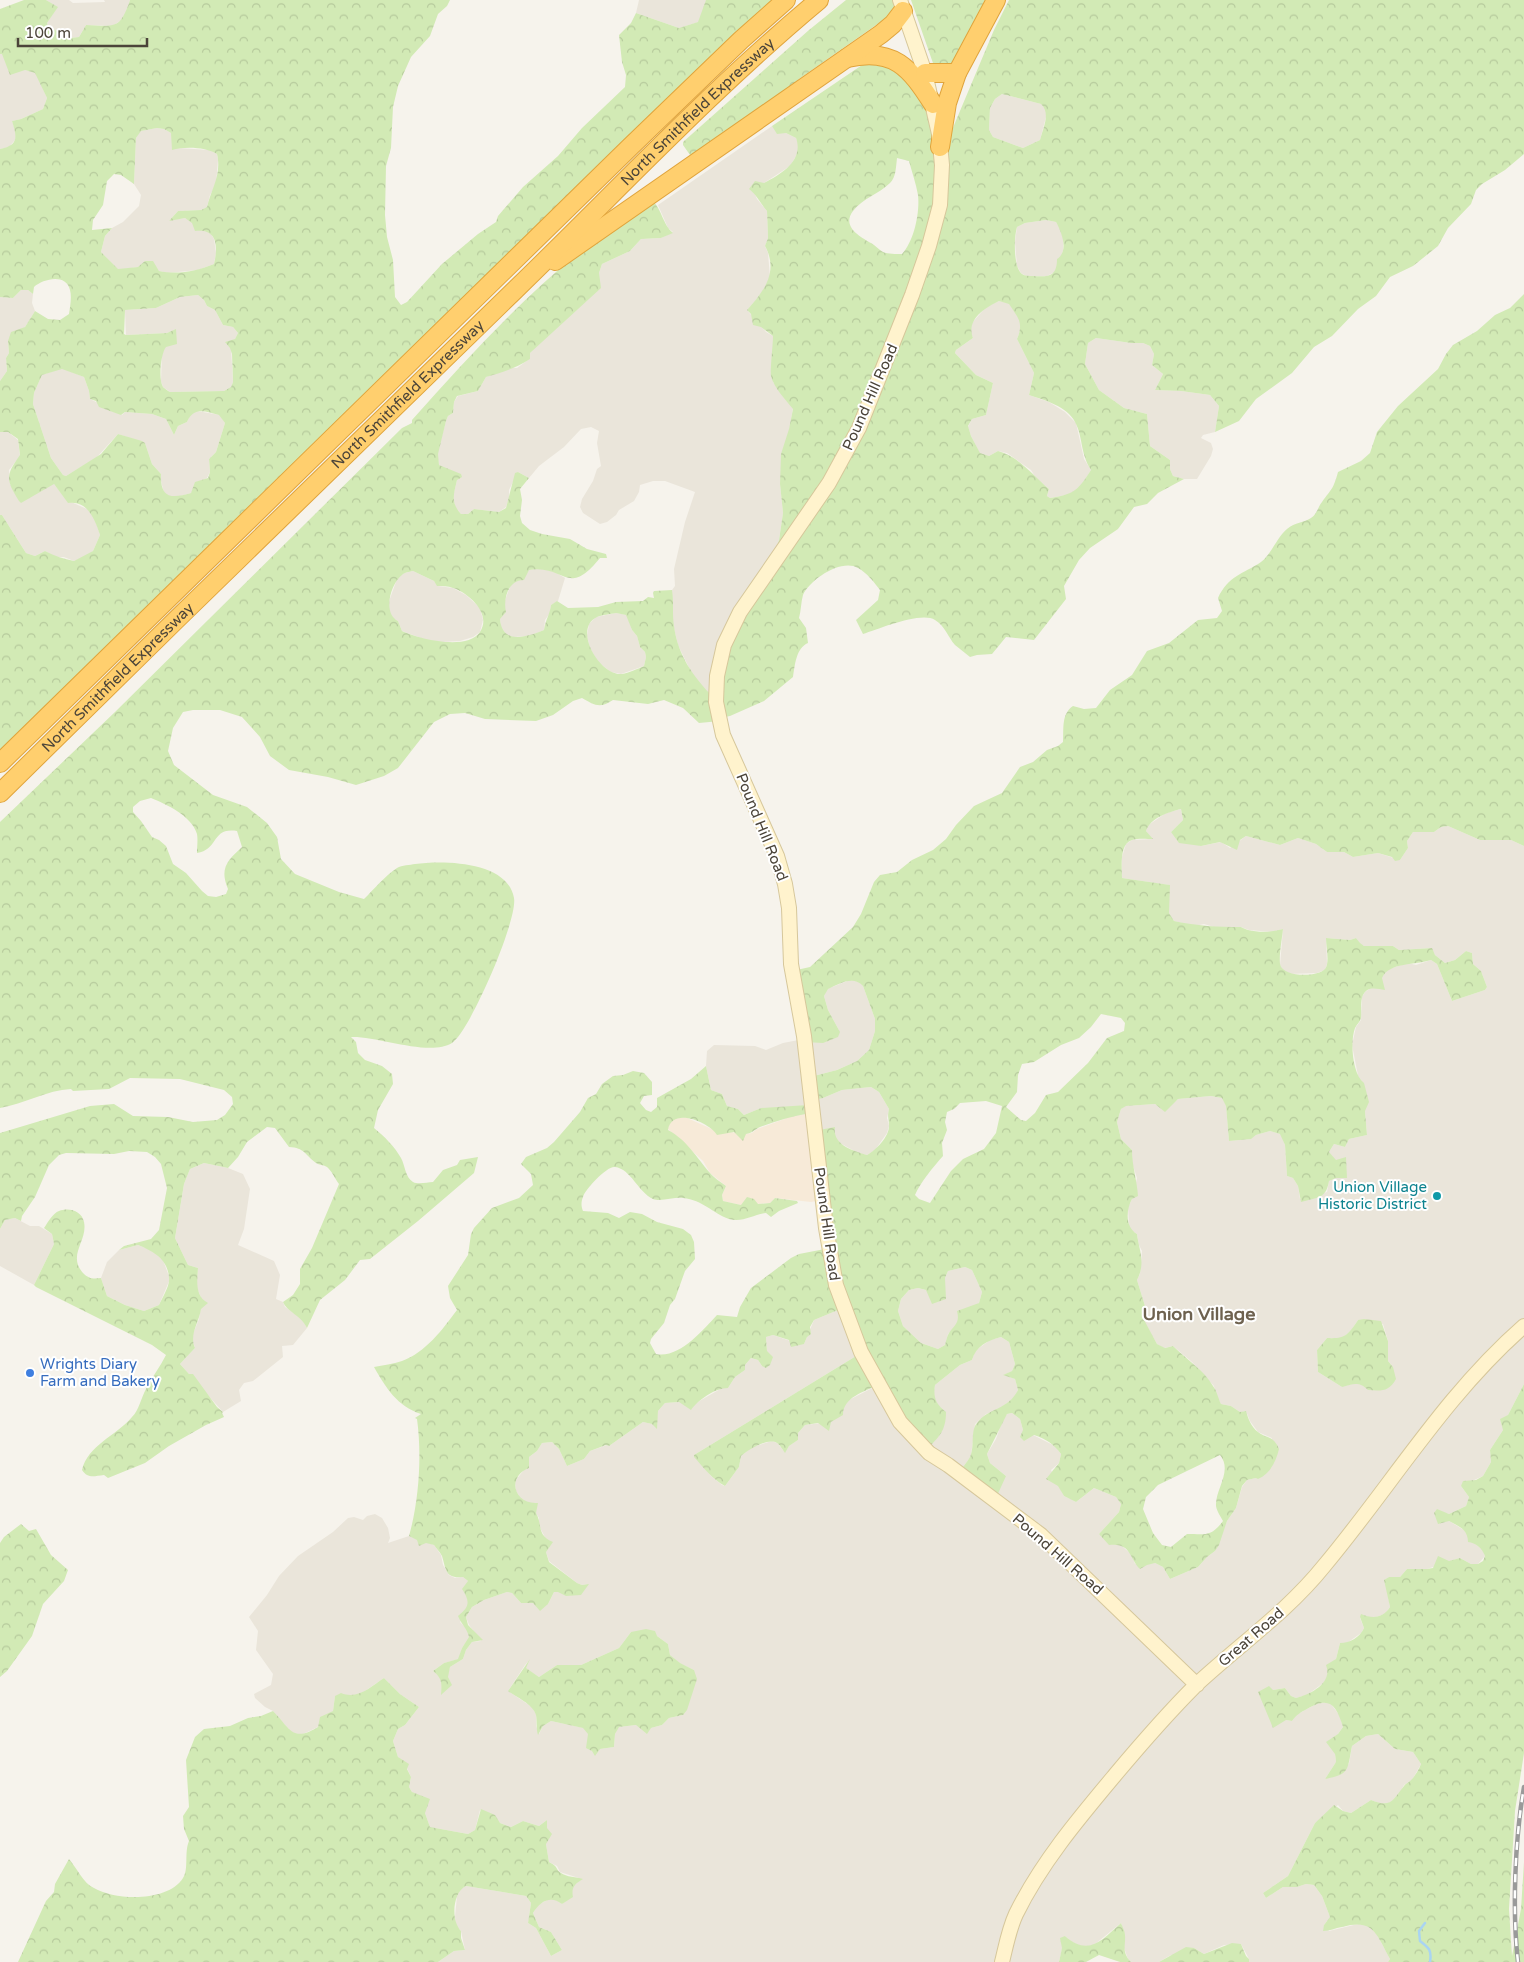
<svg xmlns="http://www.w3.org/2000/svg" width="1524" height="1962" font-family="'Varela Round',sans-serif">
	<defs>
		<pattern id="forest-crowns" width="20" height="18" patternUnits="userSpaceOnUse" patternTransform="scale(1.25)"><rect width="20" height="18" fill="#d2eab5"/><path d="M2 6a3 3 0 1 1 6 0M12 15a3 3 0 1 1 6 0" fill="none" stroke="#b6ca9c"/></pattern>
	</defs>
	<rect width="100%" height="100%" fill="#f6f3ec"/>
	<path fill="#eae5da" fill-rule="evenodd" d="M46,0h23l4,3 32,-1 -1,-2h26l-6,18 -11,8 -27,-1 -7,12 -9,1 -22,-12 -1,-3 10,-16z
		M639,0h76l-9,1 -7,21 -20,6 -43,-15z
		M2,53l23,17 11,3 11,25 -4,11 -22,10 -9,2 5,14 -2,5 -6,7 -9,2v-95z
		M1002,94l39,10 5,4 1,5 -7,27 -17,8 -30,-11 -4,-7 1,-22 5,-9z
		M772,126l24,12 3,7 -1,8 -8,13 -26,17 -10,9 3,7 10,12 1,27 -3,8 3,7 2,24 -7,15 -16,18 19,22 7,4v46l20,26 -13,76 3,29 -4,27 -8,23 -56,137 -22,-24 -15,-31 -5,-21 -1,-34 3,-4 -1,-17 11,-47 10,-30 -30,-11h-12l-13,4 -1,7 -5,9 -15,9 -3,5 -9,7 -7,2 -17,-11 -3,-6 2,-8 11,-18 4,-12 4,-3 -4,-23 2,-12 -8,-4 -10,2 -17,18 -25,19 -10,12 -11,-6 -9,18v8l-3,9 -7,5 -25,-3 -6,5h-7l-6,-7 -2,-10 4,-17 -18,-15 -2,-11 9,-33 2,-5 5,-3 1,-11 4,-6 20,-5 8,-14 23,-9h8l12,-9 1,-6 69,-80 3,-9 28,-13 11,-12 20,-1 12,-6 -5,-4 -10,-23z
		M157,128l7,1 7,4 7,15 32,2 7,4 1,6 -2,25 -6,10 -3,12 -6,3 -23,1 -8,9 15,-2 25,14 4,7 2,14 -2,11 -16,6 -30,3 -9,-2 -3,-4h-18l-20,3 -17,-18 4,-16 7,-8 11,-6 16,-16 2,-11 -7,-11 2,-46 4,-7z
		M1046,220l10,2 7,11v18l-8,21 -8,4h-21l-5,-3 -4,-7 -2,-24 2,-15 8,-4z
		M21,290h7l5,4 -1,9 3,8 -10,16 -17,14 1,12 -3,5 1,13 -7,10v-84l13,1z
		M198,295l6,5 3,6 8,4 8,15 10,2 5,6 -7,15 2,34 -2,5 -7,4 -54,1 -7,-5 -2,-6 1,-29 14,-22 -9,3 -41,2 -1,-25 31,-2 24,-11z
		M999,301l10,2 11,17 1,8 -4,11 17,34 -5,22 20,7 16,10 11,11 8,36 7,11 -12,19 -12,6 -17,3 -3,-2 2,-7 -13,-11 -5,-8 -24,-17 -9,-2 -9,5 -9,-2 -9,-18 -3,-9 4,-8 14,-4 7,-32 -17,-8 -21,-22 1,-3 17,-12 -3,-7 2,-8 14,-16z
		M1096,338l35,5h12l7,3 4,8 -2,11 11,9 -8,16 26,1 29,4 9,11 -4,26 -12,3 -2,3 10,5 2,6 -2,7 -14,23h-13l-11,-3 -3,-7v-9l-20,-14 -3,-32 -23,-6 -25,-18 -14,-26 3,-21z
		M62,368l22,9 5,14 1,8 32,16 3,-3 27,2 14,5 8,16 4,-9 9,-4 3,-8 7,-3 23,4 5,8 -9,29 -7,7 1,13 -3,6 -6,3 -10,12 -14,4h-7l-6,-4 -3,-12v-7l-9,-10 -7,-21 -27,-9 -22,24 -30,18 -3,-1 -12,-17 -18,-54 1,-11 8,-18z
		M0,432h8l10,8 2,16 -11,14 1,15 44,-1 14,18h3l16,7 7,7 6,19 -7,16 -4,4 -15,6 -10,-4h-8l-11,-6 -10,5 -9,-3 -24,-38h-2z
		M540,568l15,4 10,6 -7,23 -7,4 -1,8 -5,7 -1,10 -14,6 -17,1 -6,-2 -6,-7 -1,-9 4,-16 7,-19 18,-14z
		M413,571l21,10 4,5 15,2 13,7 14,13 3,12 -3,12 -7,5 -13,4 -17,1 -14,-1 -27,-10 -4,-10 -4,-2 -5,-7 -1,-8 9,-25 7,-6z
		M616,613l11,2 5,15 5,6 3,11 5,5 1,5 -2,9 -23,8 -10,-2 -13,-10 -8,-14 -3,-12 2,-12 7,-7z
		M1181,809l2,11 -12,12 30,14 20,-4 9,6 16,-12 34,9 18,-7 18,6 11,8h17l9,5 25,-4 22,7 8,-12 -1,-7 6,-9h21l7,-5 7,-1 32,14h31l13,6v538l-16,31 -5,15 -13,20 1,12 -8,14 -22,10 8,11 -3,9 -17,8 -8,-2 8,9 15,9 10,13 9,7 2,6 -7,8h-7l-11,-6 -33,11h-20l-7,8 -4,1 -7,-1 -4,3 5,27 -5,7 -9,3h-8l-6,-2 -2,3 4,10 -3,5 -14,10h-7l-4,16 -8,13 -2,9 -19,14 -11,3 -5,-2 -6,-8 -12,2 13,30 6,1 4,-6 22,-12 8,-1 5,2 9,12 3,11 -5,7 -3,21 1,7 -11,17 24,-15 3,-18 14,-10 12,-2 17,15 18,3 8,12 -9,16 -8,5 -6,11 -9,7 -8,1 -10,-4 -20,13 -8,-2 -5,-6 -23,18 -27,53 -25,17 3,5 17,-11h14l9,-3 8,1 8,11 8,21 -6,8 5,6 29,-7 9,1 7,4 16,30 -2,3h-139v-3l-8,-15 -17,1 -20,9 -10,-6 -25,8 -10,6h-28l-3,-3 -5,-14 2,-10 -4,-12 -27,22 -12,2 -10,-5 -7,-6 -6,26h-621l16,-11 11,-1 -4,-19 -5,-5 -1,-9 2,-21 4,-7 5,-3 60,10 5,7 -3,20 8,5 15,28 11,-6 -11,-18 -12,-5 -6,-14 5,-8 11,-6 8,1 5,4 7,-6 4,-12 9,-7 -22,-7 -3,-6 -8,-4 -3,-18 1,-24 -8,6 -16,-5 -12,6 -11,-4 -20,-13 -5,20 -7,4 -38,-7 -5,-14 -16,-26 2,-10 -4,-9 -9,-11 -5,-16 5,-12 7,-4 14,-18 -19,-13 -16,-16 -25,17 -24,1 -2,15 -15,16 -17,8 -10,-3 -18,-21 -8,-4 -10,-9 -1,-4 17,-9 2,-11 -17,-24 2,-19 -9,-14 18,-22 12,-19 19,-20 35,-24 15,-14 6,-1 9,3 4,-4 8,-2 7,4 6,10 2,10 -2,5 21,-7 25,9 7,10 2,10 6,10 6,3 8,-1 5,4 -1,16 2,7 -9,18 7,7 3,8 -8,11 -3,11 -15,4 -11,8 7,5 2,5v13l8,-27 13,-8 3,-9 6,-8 9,-1 -12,-16 -3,-8 6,-10 12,-7 23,-8 5,1 9,10 8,-2 19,3 6,-12 34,-8 -6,1 -5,-2 -28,-22 -3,-9v-13l-7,-13v-8l-9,-14 -9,-5 -5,-8 -1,-10 13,-16 1,-8 8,-6 5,-8 10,-1 7,7 8,17 17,-7 6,-8 17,-6 2,1 34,-24 9,2 5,-7 1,-6 7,-8 14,-1 17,1 26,-15h6l7,-11 10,-7v-5l6,-7 7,2 4,6 5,-15 -1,-14 7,-2 26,9h5l10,-24 29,-12 18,45 -167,102 17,21 11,9 3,1 14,-19 2,-11 11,-9 20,-6 5,2 8,9 4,-6 9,-6v-7l7,-8 26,-3 16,-21 31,-16 68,27 -8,-7 -5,-10 2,-10 25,-20 12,-5 3,-9 15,-11 11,-3 8,5 6,22 -3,7 -8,4 11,4 3,11 -3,7 -17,13 -12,4 -11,10 -4,32 -12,17 47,3 -16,-13 -3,-9 9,-15 7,-20 4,-5 5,-1 8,6 3,11 32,16 6,8 -2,9 -8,7 13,26 12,6 18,-14 22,9 5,7 -2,8 -20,22 23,12 10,9 3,9 20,-1 8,4 7,12 28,-12 9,-10 8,-6 12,-30 9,-13 6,-21 5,-7 9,-2 16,-40 -14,-6 -8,-11 -4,-10 -6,1 -9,-6 -10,-2 -5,-9 -2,-9 -22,-24 -19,-16 -9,2 -7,-4 -15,-26 3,-12 -8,-26 3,-6 2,-23 -3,-6 -2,-11 -5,-3 -3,-5 -1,-19 4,-8 5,-21 -5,-15v-13l-11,-11 -4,-17 4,-13 4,-3 30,-2 4,3 12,-2 7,-6 33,-3 12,2 3,7 3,36 21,-2 6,-4 14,-4 11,3 4,11 2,31 6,2 5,8 2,13 27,-7 2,-11 7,-3h11l-18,-26 5,-8 11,3 4,-8 18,-4 -2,-24 -13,-66 4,-18 5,-7 1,-23 3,-5 6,-4 13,-16 5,-3 19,-6 8,2 15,-5 6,4 15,37 33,-11 2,-3 -6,-16 -8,-7 -1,-11 -6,-2 -11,9 -10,3 -10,-8 -4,-7 -32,2 -6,-4h-29l-4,-2 -4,-6 -6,2 -24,-2 1,26 -2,6 -8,3 -28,1 -5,-2 -4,-7 3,-36 -11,3 -23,-2 -8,-3 -6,2 -21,-2 -10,-3 -9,2 -21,-5 -5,-8v-28l-47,-7v-21l4,-13 6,-4 20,-1 -6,-8 1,-5 19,-13zM1358,1320l25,4 5,17v20l5,6 -31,18 -7,-2 -13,4 -24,-15 -1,-22 10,-12 13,1 10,-7zM631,1632l26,4 11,8 2,11 9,8 15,7 -11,45 -14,3 -7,7 -11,3 -15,-3 -18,2 -3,7 -1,13 -14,2 -16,-21 -33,-7 -8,5 -4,8 -3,-8v-12l-4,-7 -24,-16 17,-26 4,-4 -4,7 14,9 18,-12h24l38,-17z
		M850,980l10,2 3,4 12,33v12l-6,19 -12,11 -20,9 -31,8 17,20 19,-8 29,-3 8,5 10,17 -2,9 2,8 -2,7 -12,17 -8,5 -9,-2 -20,-11 -5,-8 1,-6 -20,3 -53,-23 -17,7 -6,-6 -11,-3 -5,-12 -11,-4 -5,-24 1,-15 7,-6 41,1 11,4 17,-7 57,-11 -12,-22 -4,-14 3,-7z
		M204,1163l24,5 15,6 7,15 -6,40 -6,16 36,16 6,14 -4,24 7,3 2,5 17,11 5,10 -14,17 -11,1 1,11 -30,24 -9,2 -5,7 2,11 -18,11 -43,-48 15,-16 -2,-6v-8l6,-15 3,-19 -6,-14 2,-18 -10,-3 -13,-27 9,-54 6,-15z
		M15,1218l15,8h9l13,8 2,10 -20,41 -34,-19v-37l5,-9z
		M138,1245l15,6 10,9 7,19 -11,26 -15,6 -19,-6 -18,-9 -6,-18 6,-16 12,-12z
		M965,1267l7,3 10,22 -3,11 -20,15 -2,7 -9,9 -3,11 -7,4 -17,-6 -18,-17 -5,-15 3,-12 8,-9 9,-2 8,2 19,-12 3,-7z"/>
	<path fill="#f7ead8" d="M810,1113l12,87 -11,2 -36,-4 -5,5 -29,2 -18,-4 -1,-6 4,-9 -16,-13 -7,-12 -35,-32 1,-5 5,-5 11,-2 29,13 32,4 6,-1 5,-4 33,-12z"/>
	<path fill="url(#forest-crowns)" fill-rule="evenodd" d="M24,0h22l12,7 -11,16 1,3 22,12 9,-1 7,-12c29,1 34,5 44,-25h320l-3,6 -9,8 -8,22 -19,21 -13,29 -5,21 -2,41 -5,18 -1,49 2,22 6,23 2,37 6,8 6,-3 35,-38 36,-30 18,-12 2,-6 25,-29 35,-31 24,-28 43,-41 1,-12 -4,-13 -3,-27 12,-12 5,-10 43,15 19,-6 8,-22h72l-778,752v-237h2l24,38 9,3 10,-5c10,5 19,8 29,10l19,-10 7,-16c-5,-15 -12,-35 -32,-32l-14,-19 -33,19 -2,-2c-13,-21 -14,-25 1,-46l-2,-16 -10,-7h-8v-51l7,-10 -1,-13 3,-5 -1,-12 3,-9 14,-5 10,-16 13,8 12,1 9,-6c1,-7 3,-17 1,-24 -4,-17 -27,-11 -36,-3l-1,7 -5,-4h-7l-8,8 -13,-1v-148c19,-4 17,-12 12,-28l9,-2 22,-10 4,-11 -12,-25 -10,-3 -15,5 -8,-21h-2v-45zM157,128l7,1 7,4 1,17c13,-4 34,-3 45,4 5,21 -6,35 -10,53l-6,3 -23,1 -9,10 16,-3 7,5 3,8c23,-3 23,16 19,33 -17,7 -36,11 -55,7l-6,-10h-8l-7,6 -20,2 -17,-17 4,-16 7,-8 -20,2 1,-10 10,-15 4,-24 7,-7 7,1 13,9 2,-46 5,-7zM198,295l6,5 3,6 8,4 8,15 10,2 5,6 -3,6 -10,3 5,6 2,6 1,28 -2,5 -7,4 -54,1c-2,-1 -6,-4 -7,-5 -5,-8 -2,-34 3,-40l11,-3 -1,-15 -9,4 -41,2 -2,-1 1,-24 31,-2 24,-11zM62,369l22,8 5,14 1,8 6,2 3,6 22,8 4,-3 27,2 14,5 8,16 4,-9 9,-4c7,-16 19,-10 32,-7l6,8 -9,29 -7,7 1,13 -2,6 -13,4 -4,11c-20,6 -31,5 -30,-19l-9,-10 -7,-21 -3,-2 -24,-7 -17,20 -35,22 -3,-1 -12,-17 -18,-54 1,-11 8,-18z
		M846,0h47l3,11 -97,68 -50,47 -54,36 -12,-17v-3l126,-112z
		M911,0h83l-41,66h-19z
		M1009,0h515v154l-19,16 -23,14 -6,6 -5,14 -23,24 -10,18 -25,20 -23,11 -14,19 -18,13 -26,27 -18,11 -22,26 -36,26 -17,22 -24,11 4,-26 -9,-11 -29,-4 -26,-1 8,-16 -11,-9 2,-11 -4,-8 -7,-3h-12l-35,-5 -8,5 -3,21 14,26 25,18 23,6 3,32 20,14v9l3,7 11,3 -26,14 -11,11 -13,3 -16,22 -28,19 -11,12 -15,26 2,13 -32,41 -28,-3 -14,17 -15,1 -7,2c-5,-4 -10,-8 -15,-12 -7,-8 -10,-19 -20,-25 -14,-9 -56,9 -72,14l-7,-14 22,-20 2,-10c-6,-8 -13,-17 -22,-22 -16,-10 -48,11 -55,27 -2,7 -2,16 -4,23l7,10 2,15c-12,5 -13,22 -15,34l-29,24 -34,15 -10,2v3l-21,2 -16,-15 -19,-8 -16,4 -35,-4c-13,9 -19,5 -31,-2l-9,3 -20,14 -17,6 -51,-2 -20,-6 -15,1 -16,8 -36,46 -14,8 -28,9 -28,-8 -39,-7 -19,-14 -10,-19 -18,-20 -22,-7h-27l-10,2 -10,16 -5,23 6,14 39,30 34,12 20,16 10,14 4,22 14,15 44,18 25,7c10,-10 21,-23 33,-31 5,-3 13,-3 18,-4 28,-4 93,-3 99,34 4,22 -44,133 -62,145 -23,14 -73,-7 -101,-6l5,5 2,11 7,7 17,6 10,8 1,10 -15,26 -4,18c10,8 21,19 27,30 4,7 4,19 12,24 6,3 14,0 20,0l10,-12 14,-5 3,-5 18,-3 -4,16 -56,48 -48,38 -10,1 -15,20 -25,20 -13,28c-7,-14 -19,-15 -24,-26l10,-7 7,-11v-15l12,-21 27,-64c-4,-5 -7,-13 -12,-17 -3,-2 -8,-2 -11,-4 -12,-9 -11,-15 -27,-16l-14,-19 -8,-1 -20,15 -9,15 -10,11 -24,-5 -14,6 -6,15 -9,54 13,27 10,3c-1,14 -3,28 10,35l-7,6c-2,14 -12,25 -6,39l-15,16 9,10h4l24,33 6,5 -1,1 2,4 -18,8 -37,21 -24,17 -37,15 -4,-3c-10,1 -16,4 -22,-5 6,-25 34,-34 50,-53 7,-7 9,-19 14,-28 6,-12 14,-22 20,-34l-14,-10 -116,-58 -2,-2 20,-41 -2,-10 -8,-6c4,-6 9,-15 15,-17 10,-4 23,0 25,11 4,19 -17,33 -1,51 6,6 10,6 18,5l6,18 18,9 19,6 15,-6c3,-7 11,-19 10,-27 -1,-19 -16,-27 -31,-33l-19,5 5,-4 27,-7 8,-9 8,-42 -6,-24 -6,-7 -8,-5 -18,-1 -15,3 -48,-1 -7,2 -10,10 -14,32 -13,19 -1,5 -6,-3 -10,2 -5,9v-96l90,-27 24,-2 19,12 35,1 25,5 24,-2 8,-5 8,-11 -1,-7 -8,-7 -44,-11 -50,-1 -21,11 -36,2 -2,-2c-24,1 -47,15 -71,19v-286l115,-110 287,-284 10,-5v-3c54,-61 111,-123 175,-174 21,-16 44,-30 66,-45 9,9 10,24 20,32l-12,5 -20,1 -11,12 -28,13 -3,9 2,15 -71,65v6c-14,9 -29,14 -44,18l-8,14 -21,5 -3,6 -1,11 -5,3 -2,5 -8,33 1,11 22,9 1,3 -5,3c-3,14 -7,22 4,34h7l6,-5 25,3 7,-4 9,-35 3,-1 11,6 -9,11 2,11 -2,16 2,7 8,7 12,4 28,5 17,10 19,5 1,4h-7c-33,41 -35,6 -71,12l-5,10c-16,0 -21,19 -18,32l-6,7c2,26 27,18 44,11 1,-9 6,-16 7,-25l6,-4 11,7 30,-1 18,-5 27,-1 5,-4 6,1 -1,-5 1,-2 18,-1c2,12 0,24 2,36 4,30 19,50 39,71l12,-51 46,-83 8,-23 4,-27 -3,-29 1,-30 8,-25 4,-20c-8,-10 -19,-21 -22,-33 -1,-5 2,-32 2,-40l-12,-9 -8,-2 -2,-11 -4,-4c17,-19 32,-38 18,-64l3,-8 -1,-27c-6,-7 -11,-17 -18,-22l6,-8 9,2c18,-9 40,-23 32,-45l-10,-5 -9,1 -5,-8 93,-63 45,9 42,58 42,-100zM1002,94l39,10c10,9 2,24 -1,36l-17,8 -30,-11 -4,-7 1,-22 5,-9zM897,158l12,3c3,11 7,23 9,34 2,18 -4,46 -16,59 -6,0 -14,0 -19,-2 -4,-2 -8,-7 -12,-9 -10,-6 -30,-16 -18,-32 10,-13 26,-17 37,-28 6,-5 6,-17 7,-25zM1046,220l10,2c6,11 13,29 1,37 0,18 -9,18 -24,17 -4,0 -8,0 -11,-2 -9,-7 -8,-37 -5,-47l8,-4zM999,301l10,3c9,14 15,18 8,35l17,34 -5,22c15,5 38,11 46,27 8,14 5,31 16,48 -13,20 -16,24 -41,28l-3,-2 2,-7c-15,-13 -31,-33 -51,-38l-9,5 -9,-3 -9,-17 -3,-10 4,-7 14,-4 7,-32 -17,-8 -21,-22 1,-3 17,-12c-7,-18 11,-30 26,-37zM413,571l21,10 3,5c5,0 11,0 16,2 16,5 39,26 27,44 -13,19 -61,7 -78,-1l-4,-10c-16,-8 -7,-38 4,-46 3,-3 7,-3 11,-4zM616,613l10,2 6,15 5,6 3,11 5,5 1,5 -2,9c-7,3 -15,7 -22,8 -22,2 -50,-45 -25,-57 5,-2 13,-3 19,-4zM151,798c15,6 41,18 46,36 1,6 0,13 0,19 22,-3 14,-26 40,-22l5,16c-14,13 -23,21 -14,42l-2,5 -10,3 -8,-1 -6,-5 -16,-18 -13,-9 -7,-18 -7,-6 -7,-3 -11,-16 -8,-9v-5l7,-6z
		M1524,294v552l-13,-6h-31l-32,-14 -7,1 -7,5h-21l-6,9 1,7 -8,12 -5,1 -3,-4 -14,-4 -25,4 -9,-5h-17l-11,-8 -18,-6 -18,7 -34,-9 -6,4 -3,10 -17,-8 -19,4 -22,-3 -8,-11 12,-12 -2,-11c-12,3 -31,9 -35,22l7,8c-6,0 -15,-1 -21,1 -13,4 -10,27 -10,38l48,7 -1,28 5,8c23,5 44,6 67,6 0,0 6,3 7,3 12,3 24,2 35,-1 -1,10 -4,25 -3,35 3,14 38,13 45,5 5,-6 1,-23 1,-31l24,2 6,-2 4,5 4,3h29l6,4 33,-2 3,7 10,8 10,-3 11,-9 6,2 1,11 8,7 6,16 -2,3 -33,11 -15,-37 -6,-4c-15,5 -42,2 -49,18l3,12c-7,-1 -14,-3 -19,1 -7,6 -4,19 -5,27 -1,4 -4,6 -6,10 -5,13 -3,46 9,55l5,19 -4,9 2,24 -18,4 -4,8 -11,-3 -5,8 7,8 10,-3 1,21h-11l-7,3c-3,18 -11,16 -28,21l-3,-16 -5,-8 -6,-2 -2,-31 -5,-11 -10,-3 -14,4 -5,4 -22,2 -3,-35 -4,-8 -11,-2 -33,3 -13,13 -10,-8 -29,2 -5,3 -4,13 4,17 11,11c0,16 5,30 6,46l-6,3c-6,11 -7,28 5,35 2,16 9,29 0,46l8,26 -2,12 14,26 8,4 8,-2c13,13 31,24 40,40 4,5 5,12 8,18l10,2 9,6 6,-1c2,7 5,16 12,21 9,7 15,3 21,17 -3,12 -8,24 -21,30l-2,-1 -9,2 -5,6 -6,22 -9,13 -8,24 -4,6 -8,6 -9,10 -28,12 -7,-12 -8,-4 -8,2 -7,4c-11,-11 -9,-27 -31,-24l-10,-11 20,-22 2,-8 -5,-7 -22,-9 -18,14 -12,-6 -6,-10 -12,-7 13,-16 2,-9c-7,-10 -15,-15 -27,-19l-10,6 -4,-4 3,-7 -3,-11 -8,-6 -5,1 -20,40 3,9 16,13 -10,22 -37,-25c3,-5 8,-11 11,-16 5,-10 0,-26 7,-34 11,-15 31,-13 41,-33l-3,-11 -12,-4 9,-4 3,-7 -6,-22 -8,-5c-14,4 -25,9 -29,23l-12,5 -25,20c-2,13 1,19 11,27 0,19 -7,25 -19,37l-49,-64c-14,7 -35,12 -35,30l-12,7 -2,9 -11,-8 -13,2 -7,8v7l-9,6 -4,7c-2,-3 -5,-8 -8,-10 -9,-6 -29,7 -36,13l-2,11 -14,19c-13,-7 -21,-18 -31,-29v-2l167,-102 -18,-45 -29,12 -4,7 1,7 -4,3 -3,7 -13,3 -2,-7 -16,-5 -7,2 1,14 6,6 -3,8 -4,3 -4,-2 -4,-6 -7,-2 -6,7v5l-10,7 -7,11c-13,0 -30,12 -37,22l-12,-8 -14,1 -7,8 -1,18 -5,-5 -9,-2 -34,24 -3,-1 -16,6 -6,8 -17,7 -8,-17 -7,-7 -10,1 -5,8 -8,6v11c-23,9 -15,37 9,35l-2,10c7,12 0,22 17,29l-7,10 3,10 28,21 5,2 7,-1 -8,11 -15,1 -8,-4h-4l-6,12 -8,7 -7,-8h-12l-9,-10 -5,-1 -23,8 -12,7 -6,10 2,8 15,15 -11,2 -6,8 -3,9 -13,8 -2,10 4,8 -11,10c1,-12 1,-17 -8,-24l11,-8 14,-4 4,-11 7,-11c-2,-9 -8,-13 -11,-21 12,-9 12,-15 4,-27l6,-8 -5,-4c-18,2 -17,-8 -21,-21 -2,-4 -6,-8 -8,-11l-8,-2 -7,3 -2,-6 -8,-4c10,-35 13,-81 8,-117l-2,-1 6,-4c-24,-8 -35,-26 -47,-47 9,-2 19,-3 28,-6 23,-8 41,-32 55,-51l-7,-12 -2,-12 20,-31 3,-21 3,-6 18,-20 27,-10 14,-13 -2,-11 -10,-10 5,-7 21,-9 7,-6 26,-30 8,-14 8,-4 6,-10 11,-8 10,-1 10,-4 11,2 8,9v13l-8,1 -4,7 6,7 5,2 6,-5v-9l34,-19 15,-13 5,24 11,4 5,12 11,3 6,6 17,-7 47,-3 2,8c-17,3 -34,8 -50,14 -6,3 -8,6 -14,7l-3,7 -9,-9 -17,3c-7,-12 -45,-29 -49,-5 20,11 28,27 42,43 4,5 11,9 16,13l-4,9 1,6 18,4 6,-8 7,2 4,5 12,-1 5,-5 22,3 1,2 -19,8 -8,6 -5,-4c-13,2 -24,10 -37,6 -17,-6 -26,-19 -46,-21 -9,-1 -22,4 -30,1 -15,-7 -22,-30 -38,-32 -7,-2 -30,22 -32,30 -2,5 -2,9 0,14l25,2 11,5 11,-6 12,2 15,8 26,7 8,6 3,7 1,17 -10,12 -10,28 -5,6 -6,18 -13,16 -1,4 6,11c23,5 47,-24 61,-39l20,2 3,-10 11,-19 40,-30 8,-4 31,-6 -16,-117 21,-4c-3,18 18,24 32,28 9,-5 22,-18 22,-29 0,-8 -2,-9 0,-17l-10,-17 -8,-5 -29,3 -19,8 -14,3 -3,-23 31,-8 20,-9 12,-11 6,-19v-12l-12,-33c-10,-11 -24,-2 -35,3l-4,7 4,14 12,22 -2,5 -15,6 -18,-1 -13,-71 18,-4 43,-40 8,-13 13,-32 6,-7 17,-3 15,-12 21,-10 13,-11 10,-14 18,-19 28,-13 18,-26 13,-5 14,-12 11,-4 5,-4c1,-13 -2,-28 10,-36l11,3 12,-1 14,-18 22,-15 15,-24 22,-8 29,-23 19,-2 5,-7 -4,-13c10,-22 25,-24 43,-36 10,-7 16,-25 26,-33 8,-7 17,-6 24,-11 6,-4 7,-11 11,-16 10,-14 11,-12 16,-30l23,-11 9,-8 7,-21 21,-26 40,-37 8,-15 7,-9 24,-14 18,-16 15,-7zM1101,1014l20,4 4,5 -1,8 -17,7 -19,25 -30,29 -12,3 -11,18 -9,8 -5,-1 -15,-13 11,-15 1,-17 4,-11 12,-2 27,-17 18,-7 12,-11zM986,1101l16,5 -6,27 -12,16 -21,10 -12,12 -21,32 -11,-4 -4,-4c5,-12 19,-29 28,-39l-1,-13 5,-13 -2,-8 2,-10 7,-3 6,-6zM965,1267l7,3 10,22 -3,11 -22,8c3,12 -2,13 -8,22 -2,3 -3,8 -4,12l-7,4 -17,-6 -18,-17 -5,-15 3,-12 8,-9 9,-2 8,2 6,14 14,-5 -1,-21 3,-7zM1220,1455c13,16 -5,34 -4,51 1,6 5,11 7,15 -12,16 -17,13 -36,13l-16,13 -9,-2 -9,-12 -10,-24 3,-12 12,-12z
		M1364,1319l17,2 7,20v20l5,6 3,12c-7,13 -15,12 -28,11 -9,-9 -15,-6 -26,-3l-24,-15 -1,-22 10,-12c18,1 21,-3 31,-18z
		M1524,1384v369l-9,58 -6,98 3,47 9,-47 3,-47v100h-136l2,-3c-14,-25 -16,-41 -48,-32 -7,1 -12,4 -19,4l1,-6 6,-8 -8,-21 -8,-11 -8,-1 -9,3h-14l-17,11 -3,-5 25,-17 27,-53 19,-18 9,6 8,2 20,-13c20,8 21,1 33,-14 2,-3 6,-4 9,-8 3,-4 6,-9 8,-14l-8,-12 -18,-3 -17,-15 -12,2 -14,10c-5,25 -2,28 -27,33l11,-17 -1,-8 -9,-12 12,-8 5,-7c-7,-23 -14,-31 -36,-18 -6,3 -11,6 -15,12l-6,-1 -13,8 -15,-36 11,-6 4,4 12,-2 6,8 5,2c15,-4 37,-15 30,-33l10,-6 4,-16c10,0 20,-6 24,-15l-4,-11 1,-3c12,5 22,4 29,-7l-6,-27 5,-3h11l7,-8h20l6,-1 5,-12 11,5 11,-3 11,6h7l5,-3 2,-5c-3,-8 -9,-13 -17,-14 0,-13 -10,-16 -19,-21l-11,3 -4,-11 3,-4 12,5 17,-8 3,-9 -8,-11 2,-5 13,-1 7,-4 8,-14 -1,-12 13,-20 -3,-11 8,-4z
		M21,1524l8,7 7,-2 15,26 17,15 -4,11 -21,23 -11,32 -25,35 -7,6v-134l4,-6z
		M646,1629l9,2 2,5 11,8 2,11 10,8 14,7 3,9 -10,31 -4,5 -14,3 -7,7 -11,3 -4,6 -11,-9 -17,2 -4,7 -1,13 -14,2 -5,7 -3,-5 -6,-3 2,-14 -5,-6 -32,-7 -8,5 -5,9c-2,-7 -1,-14 -2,-20 -3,-11 -20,-18 -28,-24l22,-32 -4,9 13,9 18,-12h24l38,-17 12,-16z
		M384,1678l16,16 19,13 -14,18 -7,4 -5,12 5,16 11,7 -2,5 4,8 -2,10 3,5 18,7 -5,14 5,14 38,7 7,-4 6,-21 14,6 5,8 11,4 12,-6 16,5 8,-6v8l5,6 -6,10 3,18c10,5 6,7 12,11 5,4 16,4 22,6 -8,5 -12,8 -10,18l-11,7c-11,-9 -22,-3 -29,9l6,14 12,5 11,18 -11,6 -15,-28 -8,-5 3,-20 -5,-7 -60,-10c-14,7 -15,35 -5,45v7l4,12 -11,1 -16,11h-420l28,-61 8,-9 1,-8 14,-25c8,9 14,24 25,29 22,13 74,14 89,-10 6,-9 1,-26 6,-37l-5,-12 -1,-13 6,-9 -3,-47 9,-23 9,-8 26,-3 18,-8 13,-2 12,-5c17,17 19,32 45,16l2,-10 13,-6 2,-15 6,-3c17,7 29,-6 43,-15z
		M1121,1923c1,3 4,8 4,12 1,10 -4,17 6,27h-11l-21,-7 -13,7h-27l3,-14 -2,-10 5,-2c24,21 37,4 56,-13z
		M1232,1943l9,1 5,12 3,3v3h-90l27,-15 8,1 10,6z"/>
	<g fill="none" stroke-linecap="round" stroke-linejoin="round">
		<path stroke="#a9d4f2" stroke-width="2.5" d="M1425,1923l-6,8 1,10c9,7 12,9 10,21"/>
		<g stroke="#d6c79b" stroke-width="16">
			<path id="secondary" d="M900,0l25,73 14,61 3,31 -2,40 -11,41 -17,49 -53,133 -30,55 -89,129 -16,33 -7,31 -1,26 7,33 54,121 8,28 4,24 2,56 13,72 22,192 10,57 25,67 39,70 29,31 19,12 93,70 156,150
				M1002,1962c4,-16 7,-33 14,-48 25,-51 63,-96 99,-139 26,-31 52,-61 81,-90 43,-40 91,-73 128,-119 67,-80 121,-171 200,-240"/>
		</g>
		<g stroke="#e0a43c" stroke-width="20">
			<g id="highway">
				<path d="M847,58c47,-11 63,10 86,46"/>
				<path d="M925,73h32"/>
				<path d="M940,147l7,-44 10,-30 39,-73"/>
				<path d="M555,261l326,-227 12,-10 10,-13"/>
				<path d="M0,763l630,-616 111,-107 45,-40"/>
				<path id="s1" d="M0,793c171,-169 344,-337 516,-504 100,-97 196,-200 303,-289"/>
			</g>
		</g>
		<use href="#secondary" stroke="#fff3cd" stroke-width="14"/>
		<use href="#highway" stroke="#ffcf6e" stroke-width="18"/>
		<g stroke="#9a9a9a" stroke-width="4.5">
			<path id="rail" d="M1518,1962c-6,-51 -3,-124 6,-175"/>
		</g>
		<use href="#rail" stroke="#fff" stroke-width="2.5" stroke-dasharray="8" stroke-linecap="butt"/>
	</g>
	<circle fill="#0f9aa8" stroke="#fff" stroke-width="2" cx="1437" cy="1196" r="5"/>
	<circle fill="#3f7fe0" stroke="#fff" stroke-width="2" cx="30" cy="1373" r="5"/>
	<g text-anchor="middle" stroke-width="4" stroke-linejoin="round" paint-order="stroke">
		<g font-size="15" fill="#4b4439" stroke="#fff">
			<text dy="5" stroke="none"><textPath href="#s1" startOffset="975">North Smithfield Expressway</textPath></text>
			<text dy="5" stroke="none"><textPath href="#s1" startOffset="570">North Smithfield Expressway</textPath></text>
			<text transform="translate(870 397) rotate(-66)" y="5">Pound Hill Road</text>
			<text dy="5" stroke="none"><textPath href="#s1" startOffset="165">North Smithfield Expressway</textPath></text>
			<text transform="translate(762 827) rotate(68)" y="5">Pound Hill Road</text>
			<text transform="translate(827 1224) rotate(82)" y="5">Pound Hill Road</text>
			<text transform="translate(1058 1554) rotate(41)" y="5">Pound Hill Road</text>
			<text transform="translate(1251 1637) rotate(-41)" y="5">Great Road</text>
		</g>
		<g font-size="15" fill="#0d838f" stroke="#fff" text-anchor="end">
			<text x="1427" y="1192">Union Village<tspan x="1427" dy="17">Historic District</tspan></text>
		</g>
		<g font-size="15" fill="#366cbe" stroke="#fff" text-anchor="start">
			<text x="40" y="1369">Wrights Diary<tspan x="40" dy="17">Farm and Bakery</tspan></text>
		</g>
		<g font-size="18" font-weight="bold" fill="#6e6250" stroke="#fff">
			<text x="1199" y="1320">Union Village</text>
		</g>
	</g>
	<path d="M18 38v8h129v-8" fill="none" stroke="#4b4439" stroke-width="2.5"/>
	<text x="25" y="38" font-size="15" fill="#4b4439" stroke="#ffffff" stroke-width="4" paint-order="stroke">100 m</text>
</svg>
